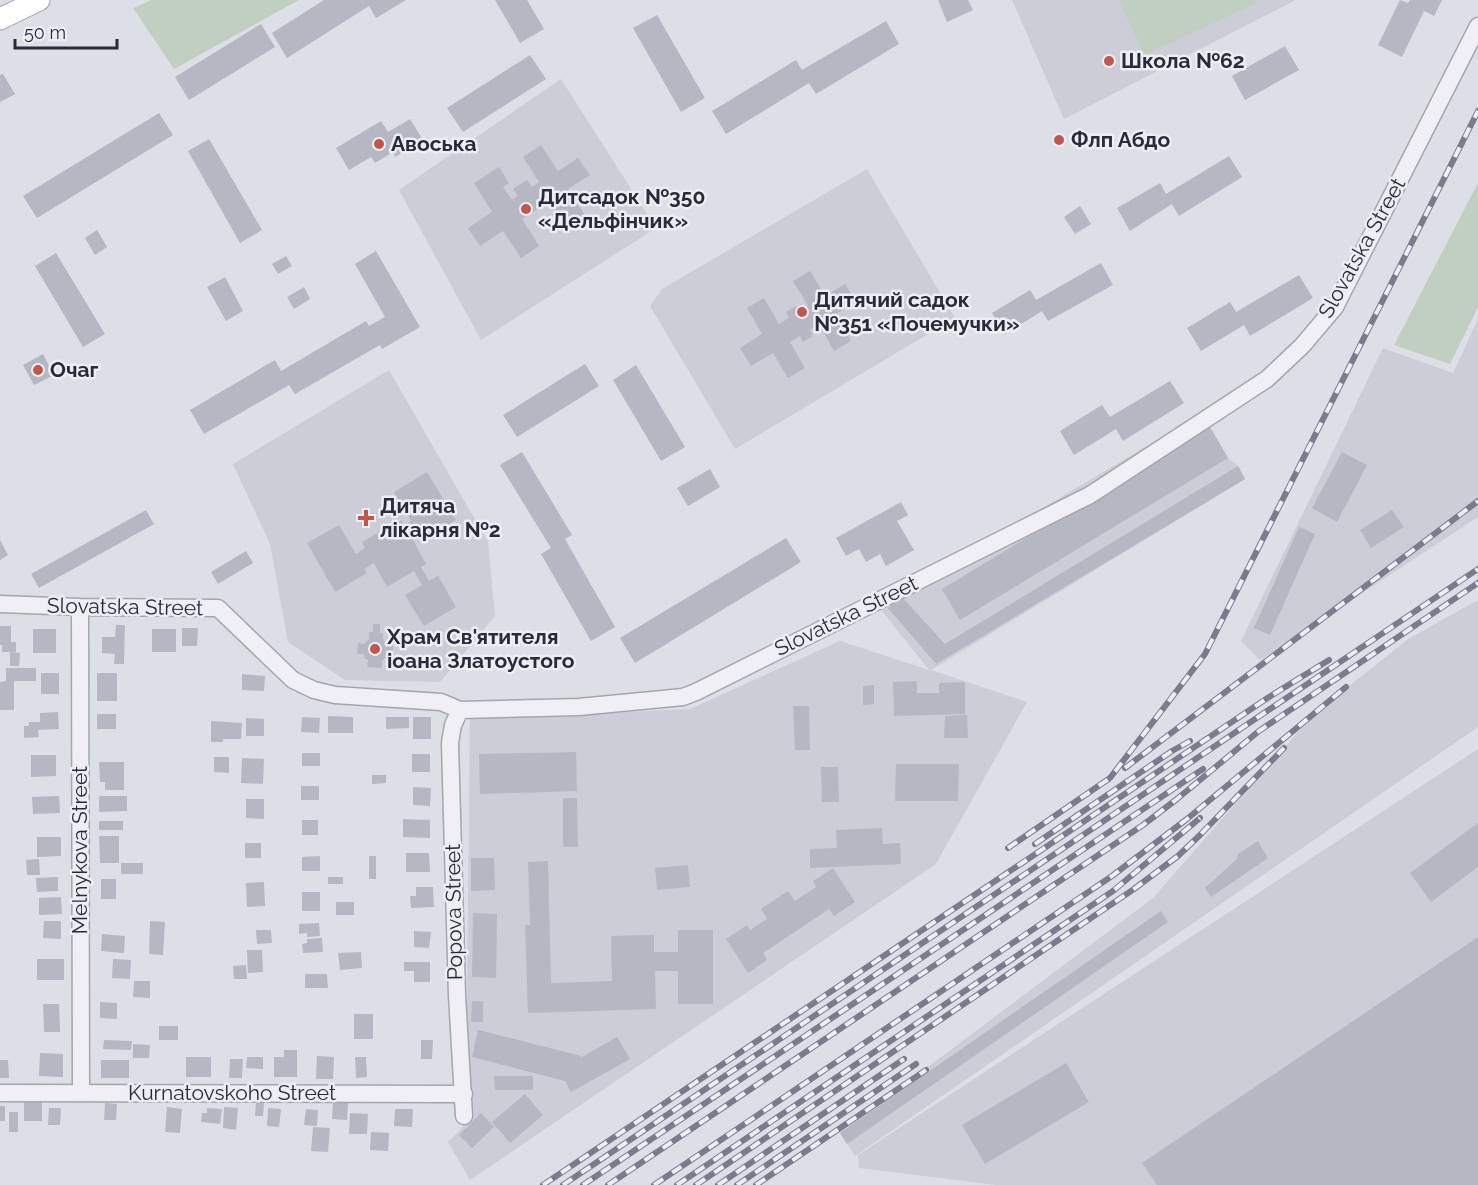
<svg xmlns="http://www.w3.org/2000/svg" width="1478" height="1185" font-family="Raleway,sans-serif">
	<rect width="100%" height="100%" fill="#dddfe6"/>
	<path fill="#cccdd7" d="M1012,0h284l-232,119z
		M561,79l95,149 -175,112 -82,-150z
		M867,169l88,149 -220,131 -85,-143 12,-17z
		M1478,319v198l-218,143 -19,-19 142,-293 70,25z
		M389,370l99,172 7,74 -55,66 -95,-2 -57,-38 -18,-98 -37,-80z
		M1199,415l11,12 18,31 10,8 7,13 -314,191 96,32 -91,162 -466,316 -22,-38 20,-20 -2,-38 4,-365 220,-10 150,-68 89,29 -51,-64z
		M1478,600v127l-623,429 -15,-23 313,-235 160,-183 95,-76z
		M1478,749v436h-482l-137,-17 -1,-13z"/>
	<path fill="#c0cfbf" d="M152,0h147l-125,69 -41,-61z
		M1119,0h136l2,3 -113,52z
		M1478,183v124l-28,57 -56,-19z"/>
	<path fill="#b5b7c2" d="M324,0h82l-30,18 -7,-12 -82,52 -15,-25z
		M495,0h32l17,29 -24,14z
		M938,0h30l5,10 -26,12z
		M1400,0l8,3 2,-3h32l-8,16 -10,-5 -22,46 -24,-12z
		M657,15l48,83 -24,14 -48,-84z
		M886,21l13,23 -83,50 -7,-11 -83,51 -14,-23 84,-51 6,10z
		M261,24l14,23 -86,53 -14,-23z
		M1285,46l14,24 -54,30 -13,-24z
		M530,55l16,24 -83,53 -16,-24z
		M3,74l12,20 -15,8v-27z
		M159,113l14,22 -136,83 -14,-22z
		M410,119l13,21 -28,17 -2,-5 -18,11 -4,-6 -22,13 -13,-22 45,-27 7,11z
		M209,139l53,91 -22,13 -52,-92z
		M541,145l17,26 20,-13 12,17 -22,14 18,28 -19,12 -17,-28 -28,18 17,27 -18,12 -18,-27 -23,15 -12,-18 24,-16 -18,-29 25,-16 10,16 -6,4 9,13 6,-4 -5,-7 14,-9 5,7 7,-5 -16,-25z
		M1229,156l13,21 -63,39 -7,-12 -42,27 -13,-23 43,-25 6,11z
		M1080,206l11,18 -16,10 -11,-17z
		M97,230l10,17 -12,8 -10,-17z
		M376,251l44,76 -38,22 -2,-4 -85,49 -6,-9 -85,49 -14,-24 85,-50 6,11 85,-50 3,5 16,-9 -30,-53z
		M56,253l49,81 -22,13 -48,-81z
		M286,256l6,10 -14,8 -6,-10z
		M1101,263l12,22 -65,36 -6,-10 -37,23 -13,-21 38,-23 6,10z
		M810,271l15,25 20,-12 11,18 -20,12 15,27 -17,10 -15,-27 -9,6 3,6 -10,6 -3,-6 -10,6 15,26 -17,10 -15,-25 -22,13 -11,-18 22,-14 -15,-26 17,-10 15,26 10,-6 -3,-6 10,-6 3,6 9,-6 -15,-25z
		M1299,275l14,23 -63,38 -6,-11 -43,26 -14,-23 43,-26 6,10z
		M225,277l18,34 -17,10 -19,-34z
		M304,287l6,12 -16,10 -7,-12z
		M43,354l11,21 -20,10 -11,-20z
		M585,364l14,22 -82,51 -14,-22z
		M636,365l49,82 -24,14 -48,-81z
		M1170,381l14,22 -61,38 -7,-12 -42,26 -14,-24 42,-26 8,12z
		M1210,427l18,31 -268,162 -18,-31z
		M522,452l50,83 -7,4 50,88 -24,14 -50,-87 10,-6 -51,-83z
		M1342,452l25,13 -30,57 -25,-14z
		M1238,466l7,13 -309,185 -48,-56 14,-11 43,47z
		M710,469l10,18 -32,19 -11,-18z
		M427,472l29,48 -33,20 -3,-5 -7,5 13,24 -5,3 8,14 9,-5 18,31 -32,19 -19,-31 17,-10 -8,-14 -27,16 -13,-24 -10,6 3,4 -32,19 -28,-49 32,-18 17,29 9,-6 -3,-6 39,-22 3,5 7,-4 -17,-29z
		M901,502l7,13 -11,6 17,29 -28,16 -6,-12 -14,8 -7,-13 -13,7 -10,-18z
		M146,510l8,14 -115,64 -8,-14z
		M1392,510l12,17 -33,21 -11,-18z
		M1299,527l16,7 -45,101 -16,-7z
		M786,538l15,24 -166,101 -15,-25z
		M0,540l8,15 -8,5z
		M246,551l7,12 -35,21 -7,-12z
		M373,624h7v9h3v6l3,5 7,1v12l-7,-1 -4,5v7l-15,-1 1,-7 -4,-2v-4h-7l1,-11 6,1 5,-5v-7h4z
		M116,625h9l-1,39h-10l1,-10 -13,-1v-16h13z
		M0,626h11v16h5v10h-14v-7h-2z
		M182,628h16l-1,18h-15z
		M33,629h23v24h-23z
		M152,629h24v23h-24z
		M10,652l10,1 -1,13h-9z
		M6,668h30v13h-22v29h-14v-28l6,-1z
		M41,673h18v21h-18z
		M97,673h20v28h-20z
		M242,674l23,2 -1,15 -22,-1z
		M917,681v12h22v-10l26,-1v32l-71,2 -1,-34z
		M874,685v19l-11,1v-19z
		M793,706h16l1,44h-15z
		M58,712l1,17 -21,1 1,7 -15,1v-12h5v-4h11v-9z
		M97,714h19v15h-19z
		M967,715l1,23h-24l1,-22z
		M328,716l25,1v16h-25z
		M302,717l18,1 -1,15 -18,-1z
		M386,717h23v11l-23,1z
		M413,717h18v22h-18z
		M246,718l18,1v17h-18z
		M211,721l31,2 -1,16h-18v3h-12z
		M576,752l1,39 -97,3 -1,-40z
		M302,753h18v13h-18z
		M412,754h18v18h-18z
		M31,755h25v21l-25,1z
		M214,757h15v16l-15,-1z
		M242,758l22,1 -1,25 -22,-1z
		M99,762h25v28h-19v-8h-5z
		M896,764h63l-1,37h-63z
		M821,767h17l1,35h-17z
		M372,775h14v8l-14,1z
		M301,786h18v14h-18z
		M413,787l18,1 -1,18 -17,-1z
		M59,796l1,17 -27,1 -1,-17z
		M99,796h28v15l-28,1z
		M563,798h14l1,49h-15z
		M246,799h18v20l-18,-1z
		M403,819l27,1v18l-27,-1z
		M302,820h16v15h-16z
		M99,821h24v9h-24z
		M1478,823v44l-47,35 -21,-29z
		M882,828l1,16 17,-1 1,21 -91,4v-19l27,-1 -1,-18z
		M99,836h20v27h-19z
		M37,837h24v19l-24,1z
		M1258,841l10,17 -57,39 -6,-9 32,-29 1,-5z
		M245,843h16v15h-16z
		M406,853h23l1,19h-24z
		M320,856v15h-18v-14z
		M369,856h7v23h-7z
		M471,858h23l1,32 -24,1z
		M39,859l1,16h-13l-1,-15z
		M548,861l3,122 61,-2 -1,-45 43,-1v17h24v-22h35v74h-35v-33h-23l1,38 -128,4 -3,-88h5l-2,-63z
		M121,863h22v11h-22z
		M688,865l2,22 -33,3 -2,-22z
		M833,868l22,34 -21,14 -5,-7 -66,44 4,7 -19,13 -22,-34 21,-14 3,5 17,-11 -6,-10 27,-18 7,10 21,-14 -3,-6z
		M58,877v14l-21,1 -1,-14z
		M328,877h15v7h-15z
		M101,879h15v20h-15z
		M264,882l1,24 -18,1 -1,-24z
		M416,887h17l1,20 -23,1 -1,-12h6z
		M302,892h18v19h-18z
		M61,897l1,17 -23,1v-17z
		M336,902h18v13h-18z
		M1161,911l7,11 -321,222 -7,-11z
		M473,913l24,1 -1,64 -24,-1z
		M44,921h17v18l-18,-1z
		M150,921l15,1 -2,33 -14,-1z
		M319,923l1,13 -13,1v-4l-8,1v-10z
		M256,930h15l1,13 -15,1z
		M414,931l17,1 -2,16 -15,-1z
		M102,934l23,2 -1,17 -23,-2z
		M1478,937v248h-321l-15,-22z
		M322,938l1,14 -20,1 -1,-9 5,-1v-4z
		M247,950h15l1,22 -15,1z
		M361,952l1,16 -22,2 -2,-17z
		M37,959h27v21h-27z
		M113,959l18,1 -1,19 -18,-1z
		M404,962h26v20h-16v-11h-10z
		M246,965l1,14h-13l-1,-13z
		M305,974h22l1,14h-23z
		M134,981h16v17l-17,-1z
		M472,1001h11v21h-12z
		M100,1002l17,1v16l-17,-1z
		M43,1004h16l1,28h-16z
		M354,1014h19v25h-19z
		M159,1026h19v14h-19z
		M478,1030l103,26 -1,2 37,-21 13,22 -59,33 -6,-11 -93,-24z
		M104,1040l28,1 -1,9 -28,-1z
		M421,1040h12l-1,19h-11z
		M133,1044l17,1 -1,13h-16z
		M284,1050h13v27h-23v-20h10z
		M40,1053l23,1v23l-24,-1z
		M317,1056l17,1 -1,22h-17z
		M186,1057h25v20h-25z
		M247,1057h16v12l-17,-1z
		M355,1057h11l1,20 -11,1z
		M230,1059h13l-1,19h-13z
		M0,1060h8l1,18h-9z
		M101,1060h28v18h-28z
		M1066,1063l23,39 -104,62 -23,-39z
		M494,1076h39v14h-38z
		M525,1094l18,21 -33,28 -18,-21z
		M24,1101l18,1v19h-18z
		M256,1102l8,1 -1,13h-8z
		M333,1102l15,1 -1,17 -15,-1z
		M105,1103l12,1 -1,16h-12z
		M0,1106h5v15h-5z
		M167,1107l15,2 -2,24 -15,-1z
		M224,1107l14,1 -2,22 -13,-2z
		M49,1108h12l-1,17h-12z
		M207,1108l15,1 -2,15 -19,-2 1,-9h5z
		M268,1108l13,1 -2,18 -12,-1z
		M306,1109l12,1 -1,16 -13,-1z
		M395,1109h18l-1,18 -18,-1z
		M9,1112h9v20h-9z
		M350,1113l18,1 -1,20h-18z
		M481,1113l13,14 -22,21 -13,-13z
		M313,1127l17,1 -2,24 -17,-1z
		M371,1132l18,1 -1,18 -18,-1z"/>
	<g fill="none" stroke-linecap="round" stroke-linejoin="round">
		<g stroke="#a3a5af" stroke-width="19">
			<path id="minor" d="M0,604l80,3 138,1 75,72 21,10 21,5 106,7 19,8 119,-3 104,-10 13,-5 394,-197 177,-116 35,-33 33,-39 143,-281
				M80,607l1,486
				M460,710l-7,15 -3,18 7,252 7,121
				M0,1093l464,1"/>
		</g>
		<g stroke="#9ea1b0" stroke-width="23">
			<path id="major" d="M0,19l39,-19"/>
		</g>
		<use href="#minor" stroke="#f0f0f4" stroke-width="16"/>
		<use href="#major" stroke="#fff" stroke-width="21"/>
		<g stroke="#787c8d" stroke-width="6">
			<path id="rail" d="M1125,768l353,-267
				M1035,844l137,-93 18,-10
				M1008,848l102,-70 95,-124 273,-543
				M543,1185l726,-488 60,-37
				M563,1185l915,-616
				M583,1185l620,-416
				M608,1185l535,-360 34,-26 82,-68 219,-148
				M654,1185l458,-309 75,-57 159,-132
				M677,1185l436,-294 87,-73
				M696,1185l438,-296 44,-33 22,-21 84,-87
				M718,1185l186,-126
				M737,1185l179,-121
				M756,1185l170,-115"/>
		</g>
		<use href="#rail" stroke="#eceef3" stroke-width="4" stroke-dasharray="11" stroke-linecap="butt"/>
	</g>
	<g fill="#c0564d" stroke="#eceef3" stroke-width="2">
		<circle cx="1109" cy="61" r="6"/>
		<circle cx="1059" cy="140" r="6"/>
		<circle cx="379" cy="144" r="6"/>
		<circle cx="526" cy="209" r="6"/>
		<circle cx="802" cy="312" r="6"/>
		<circle cx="38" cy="370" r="6"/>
		<path d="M363 509h6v6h6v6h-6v6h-6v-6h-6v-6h6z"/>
		<circle cx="375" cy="649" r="6"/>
	</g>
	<g text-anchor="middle" stroke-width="5" stroke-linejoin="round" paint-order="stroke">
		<g font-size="21" font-weight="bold" fill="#282b3b" stroke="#eceef3" text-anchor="start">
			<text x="1121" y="68">Школа №62</text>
			<text x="1071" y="147">Флп Абдо</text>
			<text x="391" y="151">Авоська</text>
			<text x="538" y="204">Дитсадок №350<tspan x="538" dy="24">«Дельфінчик»</tspan></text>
			<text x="814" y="307">Дитячий садок<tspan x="814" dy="24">№351 «Почемучки»</tspan></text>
			<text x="50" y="377">Очаг</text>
			<text x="380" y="513">Дитяча<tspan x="380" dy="24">лікарня №2</tspan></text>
			<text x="387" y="644">Храм Св'ятителя<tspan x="387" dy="24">іоана Златоустого</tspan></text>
		</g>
		<g font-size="21" fill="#282b3b" stroke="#eceef3">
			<text transform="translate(1362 248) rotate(-61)" y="7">Slovatska Street</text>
			<text transform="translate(125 607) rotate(1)" y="7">Slovatska Street</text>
			<text transform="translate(846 616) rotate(-26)" y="7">Slovatska Street</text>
			<text transform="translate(80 850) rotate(-90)" y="7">Melnykova Street</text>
			<text transform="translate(454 912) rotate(-91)" y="7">Popova Street</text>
			<text x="232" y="1100">Kurnatovskoho Street</text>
		</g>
	</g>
	<path d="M15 39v9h102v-9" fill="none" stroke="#282b3b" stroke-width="3"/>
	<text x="24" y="39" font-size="18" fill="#282b3b" stroke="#eceef3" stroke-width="4.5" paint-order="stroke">50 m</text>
</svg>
